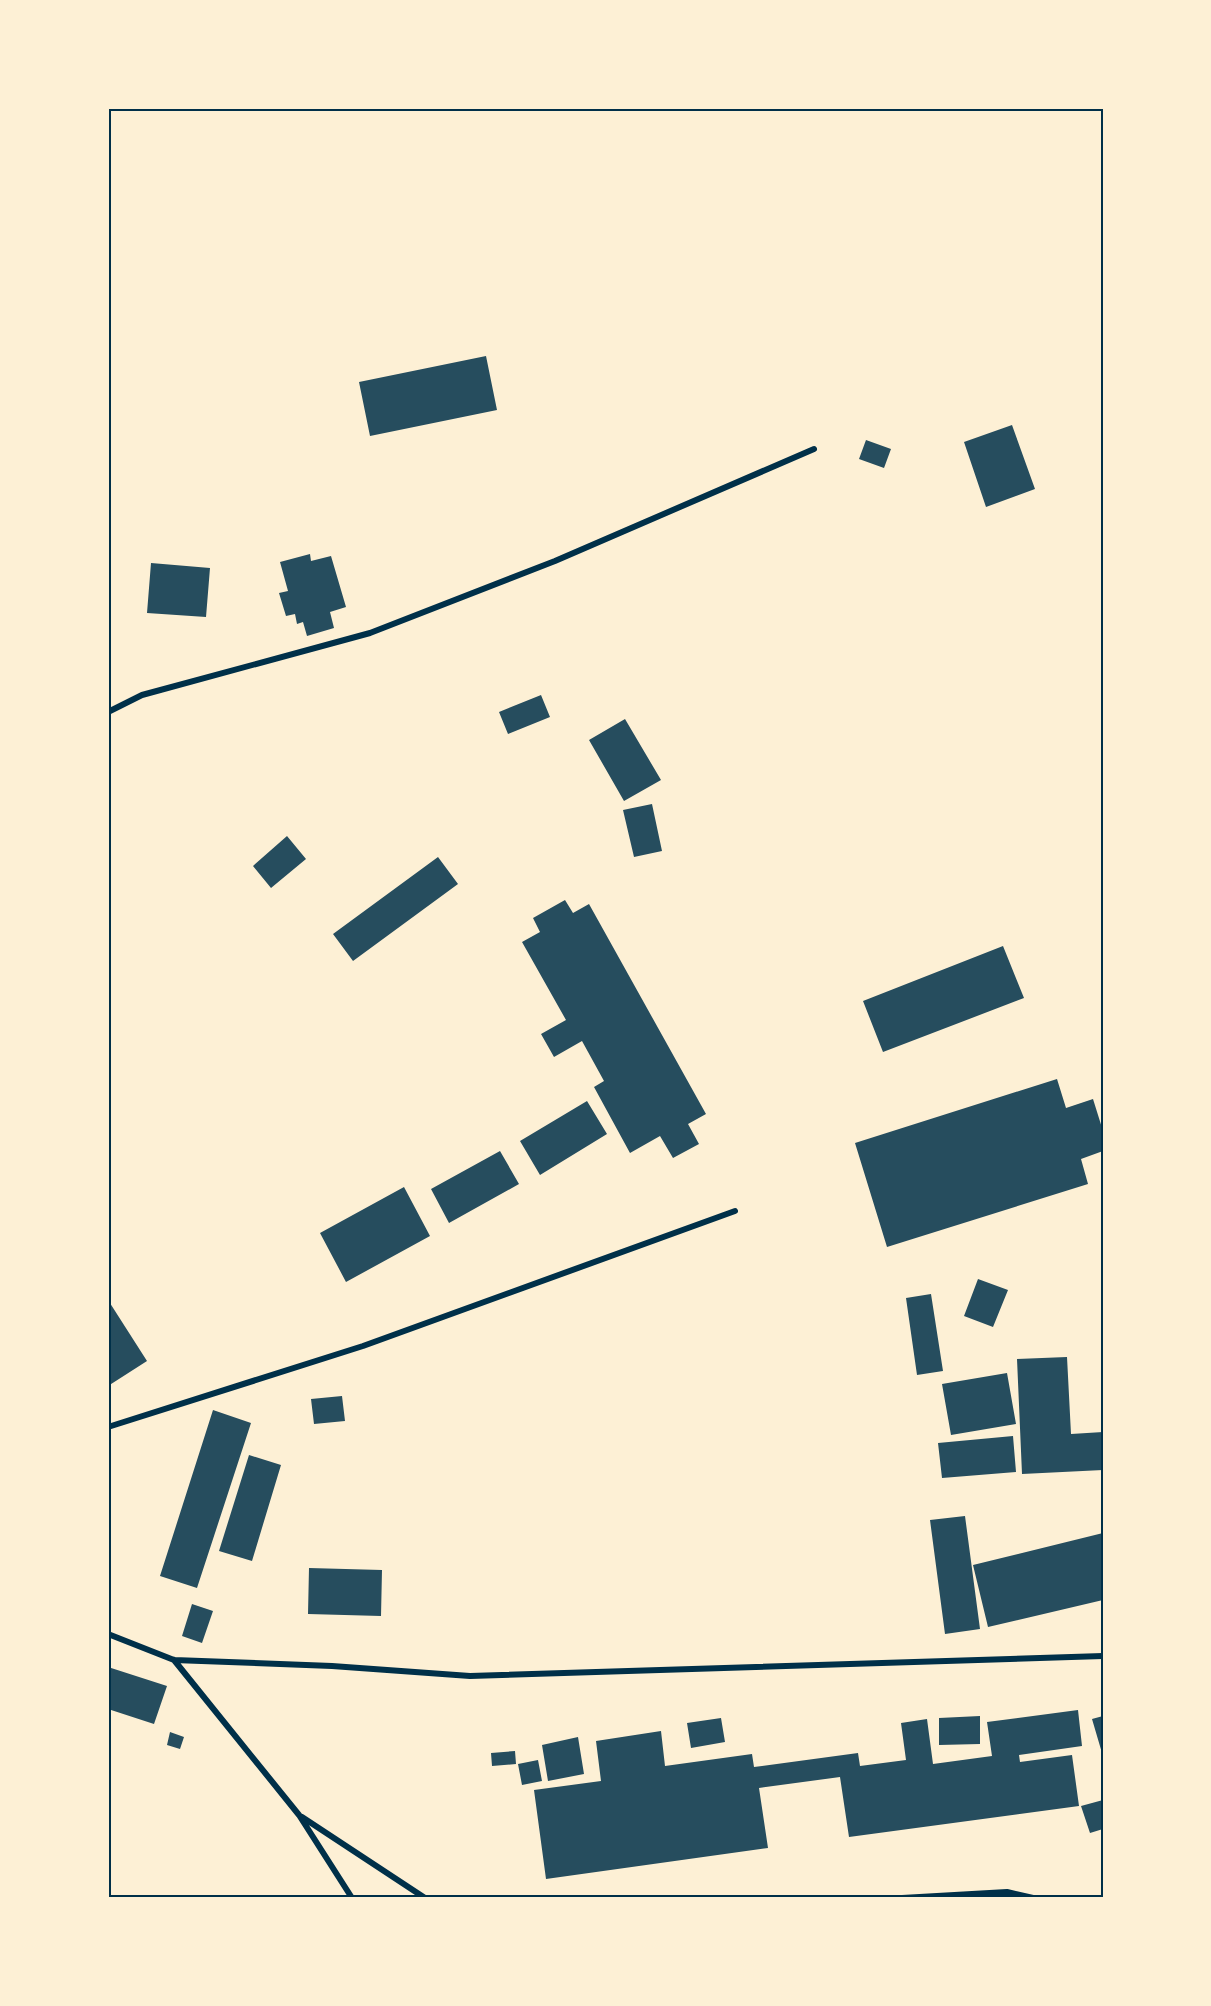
<svg xmlns="http://www.w3.org/2000/svg" width="1211" height="2006" font-family="Lato,sans-serif">
	<rect width="100%" height="100%" fill="#fdf0d5"/>
	<path fill="#264d5e" d="M486,356l11,54 -127,26 -11,-54z
		M1012,425l23,64 -49,18 -22,-65z
		M866,440l25,9 -7,19 -25,-9z
		M310,554l1,7 20,-5 15,51 -16,5 4,16 -27,8 -4,-14 -6,2 -2,-10 -9,2 -7,-23 9,-2 -8,-29z
		M151,563l59,5 -4,49 -59,-4z
		M541,695l9,22 -42,17 -9,-22z
		M625,719l36,61 -37,21 -35,-61z
		M652,804l10,47 -28,6 -11,-47z
		M287,836l19,23 -35,29 -18,-22z
		M438,857l20,27 -105,77 -20,-27z
		M565,900l8,13 16,-9 117,210 -18,10 11,20 -26,14 -13,-22 -30,17 -36,-66 10,-6 -22,-40 -28,16 -13,-23 25,-14 -44,-78 18,-10 -7,-14z
		M1003,946l21,52 -141,54 -20,-51z
		M1057,1079l9,29 27,-9 10,32v20l-22,8 7,25 -201,63 -32,-104z
		M587,1101l20,33 -67,41 -20,-34z
		M500,1151l19,33 -70,39 -18,-34z
		M404,1187l26,49 -84,46 -26,-49z
		M978,1279l30,11 -15,37 -29,-11z
		M931,1294l12,77 -26,4 -11,-77z
		M108,1300l39,61 -39,25z
		M1067,1357l4,77 32,-2v38l-81,4 -5,-115z
		M1007,1373l9,51 -65,11 -9,-51z
		M342,1396l3,25 -31,3 -3,-25z
		M213,1410l38,13 -54,165 -37,-12z
		M1013,1436l3,36 -74,6 -4,-35z
		M249,1455l32,10 -29,96 -33,-10z
		M965,1516l15,113 -35,5 -15,-114z
		M1103,1533v67l-115,27 -15,-62z
		M309,1568l73,2 -1,46 -73,-2z
		M192,1604l21,7 -11,32 -20,-7z
		M108,1667l59,19 -13,38 -46,-15z
		M1078,1710l4,36 -63,9 1,7 52,-7 7,51 -230,31 -9,-60 -81,11 9,60 -222,31 -12,-89 67,-9 -5,-40 65,-10 4,35 87,-12 2,13 104,-14 2,13 46,-6 -5,-37 26,-4 6,45 59,-8 -5,-34z
		M980,1716v28l-41,1v-27z
		M1103,1716v37h-1l-10,-34z
		M721,1718l4,24 -34,6 -4,-25z
		M170,1732l14,5 -4,12 -13,-4z
		M578,1737l6,37 -36,7 -6,-36z
		M515,1751l1,13 -24,2 -1,-13z
		M538,1760l4,21 -20,4 -4,-21z
		M1103,1800v29l-13,4 -9,-27z"/>
	<g fill="none" stroke-linecap="round" stroke-linejoin="round">
		<path stroke="#003049" stroke-width="6" d="M108,712l34,-17 228,-62 185,-72 259,-112
			M108,1427l255,-81 372,-135
			M108,1634l66,26 158,6 138,10 633,-20
			M174,1660l125,155 53,83
			M302,1817l123,81
			M902,1898l105,-6 26,6"/>
	</g>
	<rect width="1211" height="2006" fill="none" stroke="#fdf0d5" stroke-width="219"/>
	<rect x="110" y="110" width="992" height="1786" fill="none" stroke="#003049" stroke-width="2"/>
</svg>
